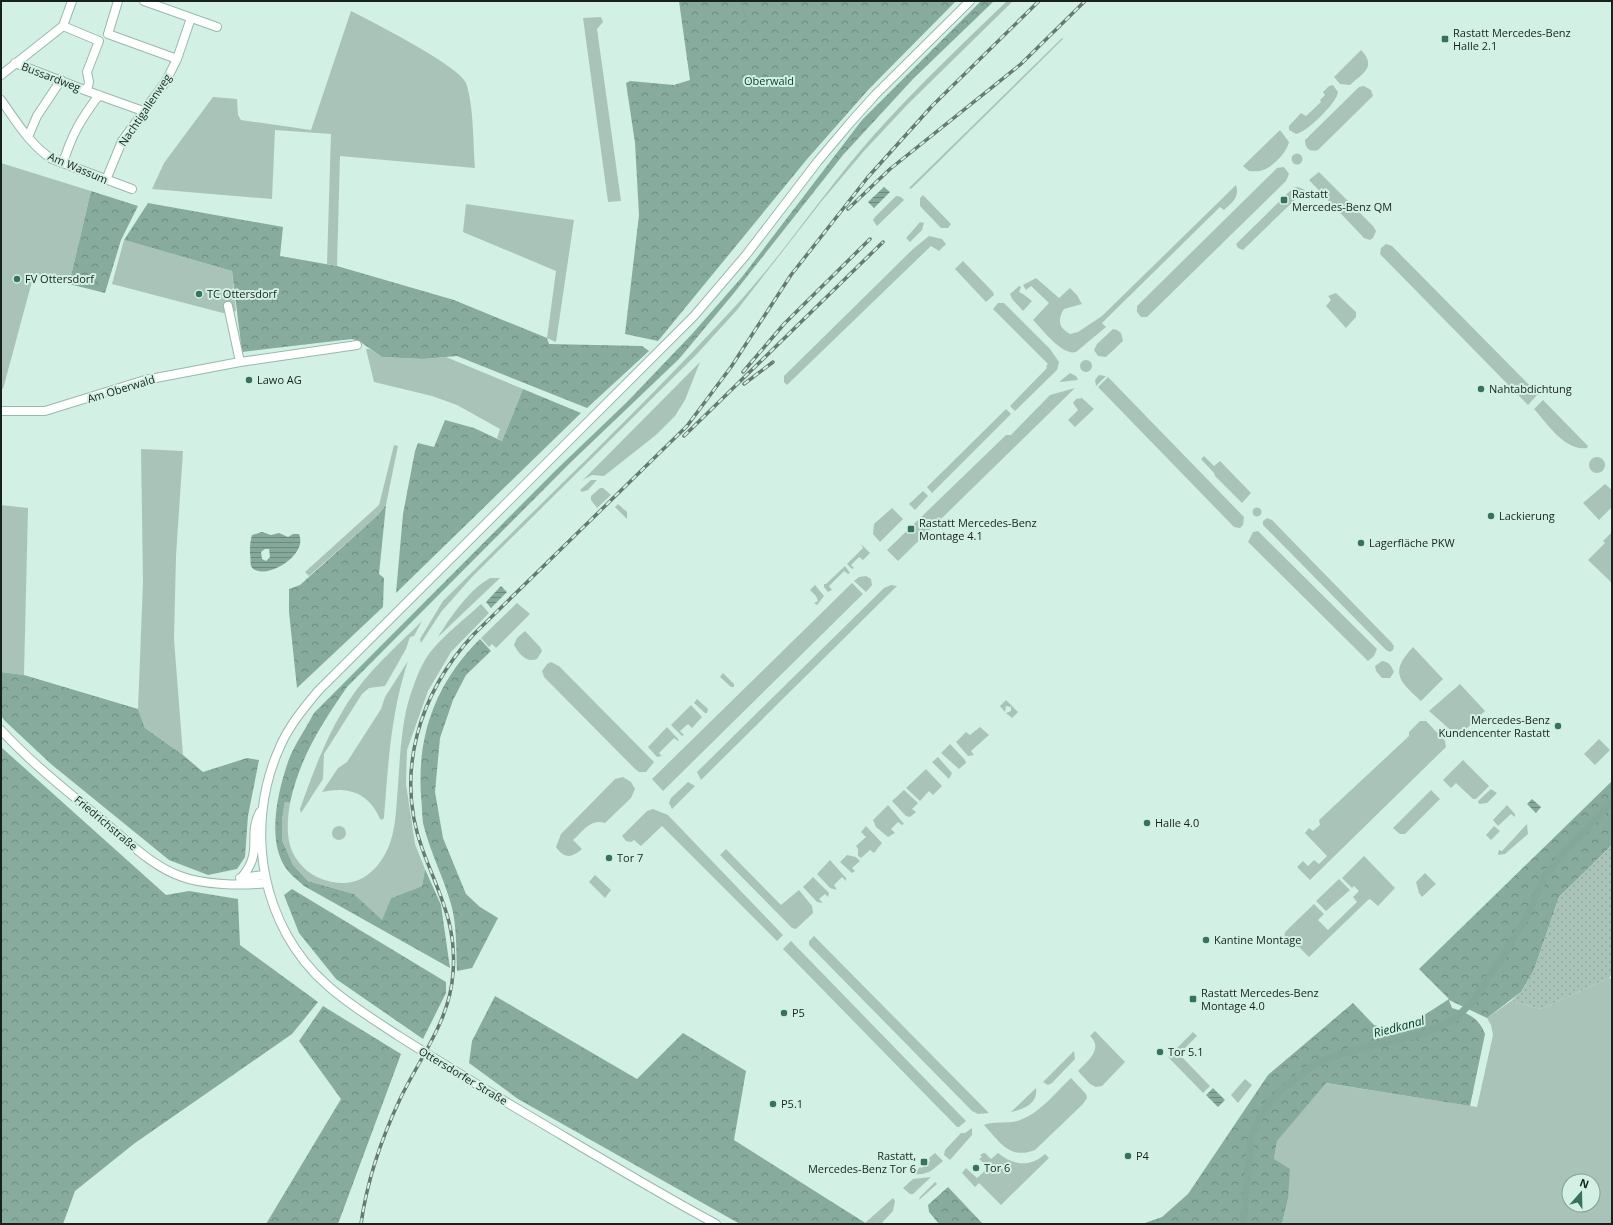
<svg xmlns="http://www.w3.org/2000/svg" width="1613" height="1225" font-family="'Open Sans',sans-serif">
	<defs>
		<pattern id="forest-crowns" width="20" height="18" patternUnits="userSpaceOnUse"><rect width="20" height="18" fill="#87ac9e"/><path d="M2 6a3 3 0 1 1 6 0M12 15a3 3 0 1 1 6 0" fill="none" stroke="#6d8c80"/></pattern>
		<pattern id="garden-dots" width="8" height="8" patternUnits="userSpaceOnUse"><rect width="8" height="8" fill="#aac3b9"/><path d="M2 2h.1M6 6h.1" fill="none" stroke="#92a79f" stroke-width="1.8" stroke-linecap="round"/></pattern>
		<pattern id="water-rules" width="6" height="5" patternUnits="userSpaceOnUse"><rect width="6" height="5" fill="#84a99a"/><path d="M0 2.5h6" fill="none" stroke="#6b897d"/></pattern>
	</defs>
	<rect width="100%" height="100%" fill="#d2f1e4"/>
	<path fill="#aac3b9" fill-rule="evenodd" d="M1007,1h6l-106,104 -43,46 -43,51 -84,108 -41,45 -224,222 -31,35 -20,31 -1,-4 23,-38c99,-99 202,-196 297,-300 47,-52 86,-112 133,-165 42,-47 88,-91 134,-135z
		M351,11c20,10 110,56 115,72 8,23 7,61 9,85l-135,-12 -3,110 -10,-2 4,-130 -56,-4 -3,69 -120,-10 12,-26 49,-66 24,2 1,16 3,5 70,10z
		M601,17l2,5 -6,7 24,172 -13,1 -25,-184z
		M1062,38l1,1 -152,150 -2,-1z
		M1361,50c16,17 2,23 -11,35l-10,-1 -6,-7z
		M1333,85l5,7c-1,11 -32,41 -42,42l-7,-4v-4l12,-13 5,3 15,-14 -1,-2 5,-5 -2,-3 6,-6z
		M1364,86l7,4 2,6 -55,54c-8,2 -13,-1 -13,-10l54,-53z
		M1280,130l9,12c-2,10 -16,25 -26,28 -4,2 -10,1 -14,1l-6,-5z
		M1291.5 159a5.5 5.5 0 1 1 11 0a5.5 5.5 0 1 1-11 0Z
		M1,163l90,28 -22,93 -35,-10 -31,115 -2,-1z
		M1284,167l5,7 -3,7 -139,136h-6l-4,-5v-6l140,-138z
		M1319,172l54,54 3,5 -3,7 -3,2 -6,-2 -55,-58z
		M1236,185c4,12 -4,18 -12,25l-4,-3 -118,116 4,4 -30,25c-14,4 -34,-23 -43,-32l16,-17 -18,-17 -5,4 -3,-5 13,-7 23,20 11,-10 7,7 5,9 -18,5c-7,11 -5,19 6,25l8,-2 24,-16z
		M1298,187l7,3 -62,60 -5,-2 -2,-4 57,-56z
		M923,195l28,29 -3,4h-7l-21,-22v-8z
		M896,196l5,1 3,3 -27,26 -4,-6 2,-3z
		M466,204l108,16 -18,122 -9,-4 9,-67 -93,-39z
		M920,222l4,1 -2,7 -12,12 -4,-4z
		M929,236l13,3 4,5 -7,7 -8,-5 -144,139 -3,-3v-6l129,-127z
		M124,240l108,31 4,40 -13,2 -111,-29z
		M1386,244l6,2 146,148 -10,11 -148,-151 1,-6z
		M963,261l30,31 1,3 -8,7 -31,-33z
		M1019,286l2,1 -2,5 4,2 9,7 -9,10 -11,-12 -2,-5z
		M1336,293l20,19v5l-10,11 -20,-22 5,-6 -3,-4z
		M998,303h6l46,46 9,13 -2,8 -42,41 -5,-5 37,-38 -1,-2 2,-2 -55,-55z
		M1113,329l4,1 4,3 2,8 -17,16 -8,-1 -4,-6 3,-6z
		M366,349h4l12,8 41,2 23,-2 77,32 -21,52 -5,-3 3,-9 -43,-24 -25,-9 -58,-14z
		M1080 366a6 6 0 1 1 12 0a6 6 0 1 1-12 0Z
		M700,362l-15,38 -10,16 -19,19 -52,41 -12,-1 -9,5z
		M1070,373l6,3 2,4 -19,2z
		M1099,375l7,1 -10,10 -1,-6z
		M1108,377l136,140 -1,8 -3,3 -6,-1 -136,-140z
		M1075,388l-177,173 -11,-11 119,-115h5l39,-40z
		M1082,398l12,11 -19,18 -7,-7 10,-10 -5,-7 3,-4z
		M1543,400l42,43 3,3 -1,2c-23,3 -39,-24 -53,-39z
		M1006,409l5,5 -79,79 -5,-6z
		M394,445l4,1 -12,59 -8,10 -69,61 -4,-4 74,-67z
		M141,449l42,2 -7,105 -2,83 9,116 -38,-27 -7,-19 5,-127z
		M1204,456l10,10 6,-5 31,32 -9,10 -27,-27 -1,-3 -13,-14z
		M1589 465a8 8 0 1 1 16 0a8 8 0 1 1-16 0Z
		M591,480h6l-9,10 -6,2 -2,-2z
		M1605,484l7,6v17l-13,13 -16,-17z
		M600,488h3l8,7 -14,13 -6,-8v-4z
		M923,491l5,5 -13,14 -6,-6z
		M618,504l9,8v7l-12,-12z
		M1,505l27,3 -4,167 -23,-3z
		M1252.5 512a4.5 4.5 0 1 1 9 0a4.5 4.5 0 1 1-9 0Z
		M892,508l11,11 -23,23 -7,-8 1,-10z
		M1267,518l5,2 119,122 3,4 -1,4 -3,2 -4,-2 -123,-125v-4z
		M1258,531l119,118 -3,7 -6,5 -120,-119 5,-10z
		M1612,532v51l-24,-23 17,-17 -2,-2z
		M861,544l9,9 -7,7 -4,-3 -8,8 3,3 -2,1 -5,-5 16,-16z
		M845,566l5,7 -2,1 -4,-3 -15,15 3,4 -4,2 -4,-5v-3h2z
		M866,576l5,3 1,6 -6,7 -12,-11 5,-4z
		M490,578h10l-62,59c13,-21 31,-47 52,-59z
		M852,583l11,11 -200,197 -11,-12z
		M815,585l9,11 -7,9 -3,-2 4,-2 -2,-5 -6,-6z
		M891,585l6,1 -196,194 -4,-8 187,-184z
		M517,603l13,11 -34,34 -4,-4 -3,3 -8,-9z
		M481,604l8,9 -38,39 -23,39 -21,59 -1,34 9,60 10,25 -3,17 -31,12 -9,23 -28,-27 -46,-13 -15,-16 -11,-25v-22l3,-16 5,1c-3,19 -5,42 8,58 11,15 26,21 44,22 24,1 41,-20 48,-40 5,-14 6,-30 7,-45 3,-33 3,-70 13,-102 4,-12 9,-26 15,-36 12,-20 39,-40 56,-56z
		M422,621l-8,15 -4,1 -4,12 -21,37 -16,2 -7,6 -38,60 -1,25 -22,34 -1,-4c13,-37 27,-74 48,-107 20,-31 49,-56 74,-81z
		M525,631l15,16 2,4 -5,8c-11,4 -18,-5 -23,-14l3,-7z
		M1413,647l30,32 -22,22c-22,-20 -32,-28 -8,-54z
		M408,661c-17,51 -20,104 -24,157l-2,2 -2,-1c-11,-26 -31,-33 -58,-27l16,-24 9,-6 34,-53 4,-12z
		M1382,661c7,1 9,4 12,11l-4,6h-8l-6,-7 -1,-5z
		M551,662l8,4 95,96 -8,10h-7l-5,-4 -90,-91 -2,-6 5,-7z
		M723,673l11,11v3h-3l-11,-10z
		M1460,684l25,27 -24,23 -5,1 -27,-24z
		M697,699l11,10 -1,4h-2l-11,-10z
		M1006,700l12,12 -6,6 -6,-5 5,-2v-4l-5,-1 -1,6 -5,-6z
		M691,705l11,12 -10,11 -4,-4 -8,7 4,4 -2,1 -11,-11z
		M1420,721h6l19,20 1,6 -136,133 -13,-13 6,-6 5,5 6,-6 5,4 8,-8 -22,-23 4,-5 4,3 7,-6 -1,-5 90,-84v-4z
		M667,727l12,13 -1,1 -4,-3 -15,15 3,3 -5,1 -9,-10z
		M980,727l9,8 -18,16 3,4 -6,1 -12,-14 10,-10 4,3z
		M1599,739l11,11 -15,15 -11,-11z
		M950,744l15,16 1,3 -7,6 -18,-16z
		M938,757l14,16 -3,6 -17,-17z
		M1463,760l26,26 -13,13h-3l-17,-16 -5,5 -8,-8z
		M926,769l16,17 -9,9 -4,-4 -9,10 -14,-13z
		M623,777l8,5 4,7 -4,9 -26,25c-14,-5 -22,8 -32,17l9,9c-10,9 -18,10 -26,-2l5,-13 54,-55z
		M688,782l7,4 -23,23 -3,-6 2,-5z
		M1491,789l6,4 -10,10 -8,1 -1,-3z
		M904,790l14,13 -6,6 4,3 -6,5 -4,-1 -14,-15z
		M1431,790l9,9 -35,35h-5l-7,-6z
		M888,805l16,19 -2,1 -4,-3 -7,7 4,4 -7,4 -12,-10 -3,-7z
		M1507,805l8,9v3l-4,-3 -13,12 -5,-6z
		M653,809l15,6 115,120 -6,6 -115,-115 -21,20 -7,-6 -3,2 -5,-1 -4,-5 25,-25z
		M1527,824l1,10 -23,20 -6,1 -1,-1 1,-4 3,1z
		M332 833a7 7 0 1 1 14 0a7 7 0 1 1-14 0Z
		M866,826l16,17 -8,10 -4,-3 -9,8 -3,-2v-7l-2,-3 10,-9 -5,-5z
		M1494,826l6,5 -9,9 -5,-5z
		M726,849l55,56 18,-15 13,16 1,7 -17,16 -4,-1 -72,-73z
		M847,855l9,2 4,4 -8,7 3,3 -3,2 -12,-11z
		M1364,856l31,32 -17,18 -8,-7 -2,1 -59,57 -10,-10h-10v-5l-5,-1 1,-9 29,-28 10,10 -6,6 10,10 29,-28 -4,-5 6,-6 -5,-5 -2,2 -10,-10z
		M830,860l16,18v3l-4,-4 -8,8 3,5 -7,-2 -13,-14z
		M1425,873l11,11 -14,13 -3,-4 -3,-11z
		M595,875l16,15 -6,8 -16,-16z
		M813,877l16,16 -1,4 -3,-3 -6,5 4,4 -6,-1 -14,-15z
		M1339,879l11,11 -24,21 -10,-10z
		M814,936l5,5 170,172 -11,1 -6,-3 -163,-166v-4z
		M791,941l175,180 -7,6h-2l-174,-178z
		M1609,978l3,1v245h-330l6,-25 -14,-40 3,-19 48,-57 152,24 16,-72 -2,-10 -4,-7 24,-17 30,8zM1569,1181h24v24h-24z
		M1095,1031l30,31 -23,24 -6,1 -6,-3 -12,-13c9,-10 26,-22 12,-35z
		M1193,1032l4,4 -18,18 31,32 -7,7 -35,-36z
		M1074,1051l1,8 -23,24 -4,2 -5,-3z
		M1071,1078l15,16 1,4 -4,6 -48,46c-26,10 -35,-8 -51,-25 6,-4 26,-1 36,-5 20,-7 36,-28 51,-42z
		M1245,1079l7,6 -14,18 -7,-8z
		M1036,1088c2,16 -12,21 -25,24z
		M972,1128v7l-22,25 -6,-5 1,-5 16,-17h4z
		M935,1153l8,8c-11,9 -14,14 -29,13v-1l6,-6 2,1 8,-7 -1,-3z
		M983,1153h2l6,6 7,-6c15,12 32,15 47,1l4,4 -48,47 -22,-22 -4,4 -13,-14 4,-5 11,10 10,-9 -1,-4 -7,-6 3,-2 -2,-2z
		M931,1177l-18,17h-3l-7,-6 10,-9z
		M935,1182l2,2 -18,16 1,-3z
		M893,1198l2,3 -2,10 -12,13 -16,-1z"/>
	<path fill="url(#forest-crowns)" d="M679,1h277l-87,88 -61,69 -150,183 -33,-7 14,-119 -4,-72 -9,-60 4,-2 44,4 16,-5z
		M981,1h13l-81,78 -70,76 -109,138 -55,66 -109,104 -223,224c-26,38 -47,70 -57,116l-5,-1 -3,16v22l11,25 15,16 46,13 28,26 9,-22 31,-12 3,-17 16,36 9,63 -146,-82c-5,-5 -11,-9 -16,-15 -23,-28 -10,-81 1,-112 6,-15 17,-31 25,-46l243,-244 70,-67 65,-68 50,-57 120,-157z
		M91,191l47,15 -17,34 -16,53 -36,-9z
		M148,203l135,24 -3,29 57,10 117,34 93,38 2,6 93,2 7,5 -62,57 -130,-52 -34,3 -41,-2 -23,-16 -7,-2 -110,13 -10,-81 -108,-31z
		M523,389l58,24 -185,180 7,-79 12,-63 3,-8 16,4 11,-27 29,8 28,13z
		M386,505l-7,69 5,4 -1,29 -86,81 -8,-76v-23l11,-4 78,-70z
		M480,639l11,12 -25,24 -13,25 -13,38 -5,54 8,46 23,56 14,13 18,11 -26,50 -15,3c-1,-22 0,-46 -6,-67 -8,-28 -21,-52 -28,-81 -1,-8 -1,-18 -2,-27 -4,-62 15,-113 59,-157z
		M1,672l23,3 114,34 7,19 38,27 20,17 44,-14 12,2 -11,56 -3,41 -8,12 -29,6 -39,-15 -118,-96 -46,-43 -4,-5z
		M1,747l165,148 23,-4 49,8 2,46 78,57 -26,32 -157,109 -60,48 -12,33h-62z
		M1612,781v64l-53,52 -25,73 -13,22 -34,26 -38,-18 3,8c16,5 27,10 33,26l-15,72 -144,-23 -49,58 -3,18 16,10 -2,30 -6,25h-140l20,-7 26,-23 80,-119 85,-72 21,22 24,7 51,-33 -30,-30z
		M292,889l154,93v11l-23,46 -87,-60 -37,-46 -15,-38z
		M495,996l142,83 46,-46 63,38 -12,69 133,84h-127l-222,-125 -49,-36 3,-22z
		M323,1006l78,48 -63,170h-72l75,-125 -42,-58z
		M948,1187l35,37h-44l-10,-12 -1,-7z"/>
	<path fill="url(#garden-dots)" d="M1612,845v129l-3,4 -68,31 -30,-8 10,-9 13,-22 25,-73z"/>
	<path fill="url(#water-rules)" fill-rule="evenodd" d="M884,187l6,5 -16,16 -6,-6z
		M262,532l9,3 8,-2 9,4 5,-3h6c10,23 -39,49 -48,32 -1,-3 0,-9 -1,-12 0,-8 0,-12 2,-19zM265,549h4l1,8 -4,4 -4,-2 -1,-7z
		M501,586l6,6 -16,16 -5,-6z
		M1532,799l9,8 -5,6 -9,-9z
		M1213,1088l12,12 -7,7 -12,-12z"/>
	<g fill="none" stroke-linecap="round" stroke-linejoin="round">
		<path stroke="#84a99a" stroke-width="2" d="M740,1l12,33"/>
		<path stroke="#84a99a" stroke-width="7" d="M1243,1224l8,-86 12,-28 20,-22 29,-22 27,-12 86,-21 30,-14 19,-19 29,-44 22,-36 20,-44 24,-29 43,-45"/>
		<g stroke="#9ab8ac" stroke-width="10">
			<path id="minor" d="M118,1l-10,33 69,25
				M144,1l73,26
				M63,26l36,15 -12,31 2,10 -2,9 56,20
				M15,63l72,28
				M1,75l62,-49 9,-25
				M1,100c15,21 29,45 51,59l80,30
				M28,137l9,-21 24,-36
				M63,163c9,-29 18,-44 36,-68
				M106,180l16,-39 44,-60 11,-22 14,-41
				M228,306l12,56
				M1,411h44l100,-31 95,-18 117,-17
				M1,730c32,35 71,65 107,95 22,18 44,41 72,51 23,9 62,10 87,7
				M242,877c22,-26 5,-42 18,-65
				M240,878l24,-3
				M716,1224c-69,-37 -137,-79 -205,-119 -38,-23 -76,-46 -114,-70 -24,-16 -49,-31 -70,-50 -66,-58 -83,-157 -48,-236 9,-22 24,-40 39,-58l376,-375 52,-61 72,-94 32,-38 25,-28 95,-94"/>
		</g>
		<use href="#minor" stroke="#fff" stroke-width="8"/>
		<g stroke="#667a72" stroke-width="3.5">
			<path id="rail" d="M848,209l42,-40 131,-105 64,-63
				M743,372l41,-48 86,-85
				M744,384l29,-22
				M684,436l199,-194
				M361,1224c6,-44 21,-87 40,-127 20,-41 49,-77 52,-124 4,-49 -14,-79 -30,-122 -29,-78 -4,-158 51,-217l213,-208 44,-59 60,-92 77,-98 64,-71 107,-105"/>
		</g>
		<use href="#rail" stroke="#d2f1e4" stroke-width="2" stroke-dasharray="6" stroke-linecap="butt"/>
	</g>
	<g fill="#36725e" stroke="#d2f1e4" stroke-width="1.5">
		<rect x="1441" y="35" width="8" height="8" rx="2"/>
		<rect x="1280" y="196" width="8" height="8" rx="2"/>
		<circle cx="17" cy="279" r="4"/>
		<circle cx="199" cy="294" r="4"/>
		<circle cx="249" cy="380" r="4"/>
		<circle cx="1481" cy="389" r="4"/>
		<circle cx="1491" cy="516" r="4"/>
		<rect x="907" y="525" width="8" height="8" rx="2"/>
		<circle cx="1361" cy="543" r="4"/>
		<circle cx="1558" cy="726" r="4"/>
		<circle cx="1147" cy="823" r="4"/>
		<circle cx="609" cy="858" r="4"/>
		<circle cx="1206" cy="940" r="4"/>
		<rect x="1189" y="995" width="8" height="8" rx="2"/>
		<circle cx="784" cy="1013" r="4"/>
		<circle cx="1160" cy="1052" r="4"/>
		<circle cx="773" cy="1104" r="4"/>
		<circle cx="1128" cy="1156" r="4"/>
		<rect x="920" y="1158" width="8" height="8" rx="2"/>
		<circle cx="976" cy="1168" r="4"/>
	</g>
	<g text-anchor="middle" stroke-width="4" stroke-linejoin="round" paint-order="stroke">
		<g font-size="11" fill="#17221e" stroke="#d2f1e4" text-anchor="start">
			<text x="1453" y="37">Rastatt Mercedes-Benz<tspan x="1453" dy="13">Halle 2.1</tspan></text>
			<text x="1292" y="198">Rastatt<tspan x="1292" dy="13">Mercedes-Benz QM</tspan></text>
			<text x="25" y="283">FV Ottersdorf</text>
			<text x="207" y="298">TC Ottersdorf</text>
			<text x="257" y="384">Lawo AG</text>
			<text x="1489" y="393">Nahtabdichtung</text>
			<text x="1499" y="520">Lackierung</text>
			<text x="919" y="527">Rastatt Mercedes-Benz<tspan x="919" dy="13">Montage 4.1</tspan></text>
			<text x="1369" y="547">Lagerfläche PKW</text>
			<text x="1550" y="724" text-anchor="end">Mercedes-Benz<tspan x="1550" dy="13">Kundencenter Rastatt</tspan></text>
			<text x="1155" y="827">Halle 4.0</text>
			<text x="617" y="862">Tor 7</text>
			<text x="1214" y="944">Kantine Montage</text>
			<text x="1201" y="997">Rastatt Mercedes-Benz<tspan x="1201" dy="13">Montage 4.0</tspan></text>
			<text x="792" y="1017">P5</text>
			<text x="1168" y="1056">Tor 5.1</text>
			<text x="781" y="1108">P5.1</text>
			<text x="916" y="1160" text-anchor="end">Rastatt,<tspan x="916" dy="13">Mercedes-Benz Tor 6</tspan></text>
			<text x="1136" y="1160">P4</text>
			<text x="984" y="1172">Tor 6</text>
		</g>
		<g font-size="11" fill="#17221e" stroke="#d2f1e4">
			<text transform="translate(51 77) rotate(21)" y="4">Bussardweg</text>
			<text transform="translate(145 110) rotate(-56)" y="4">Nachtigallenweg</text>
			<text transform="translate(78 168) rotate(23)" y="4">Am Wassum</text>
			<text transform="translate(121 389) rotate(-17)" y="4">Am Oberwald</text>
			<text transform="translate(106 823) rotate(40)" y="4">Friedrichstraße</text>
			<text transform="translate(463 1076) rotate(31)" y="4">Ottersdorfer Straße</text>
		</g>
		<g font-size="11" fill="#093e2f" stroke="#d2f1e4">
			<text x="769" y="85">Oberwald</text>
		</g>
		<g font-size="12" font-style="italic" fill="#013829" stroke="#d2f1e4">
			<text transform="translate(1399 1027) rotate(-15)" y="4">Riedkanal</text>
		</g>
	</g>
	<rect width="1613" height="1225" fill="none" stroke="#17221e" stroke-width="4"/>
	<g transform="translate(1581 1193) rotate(20)"><circle r="19" fill="#d2f1e4" stroke="#879e95"/>
	<path d="M0-3L7 15L0 10L-7 15Z" fill="#36725e"/>
	<text y="-6" font-size="11" font-weight="bold" text-anchor="middle" fill="#17221e">N</text>
	</g>
</svg>
